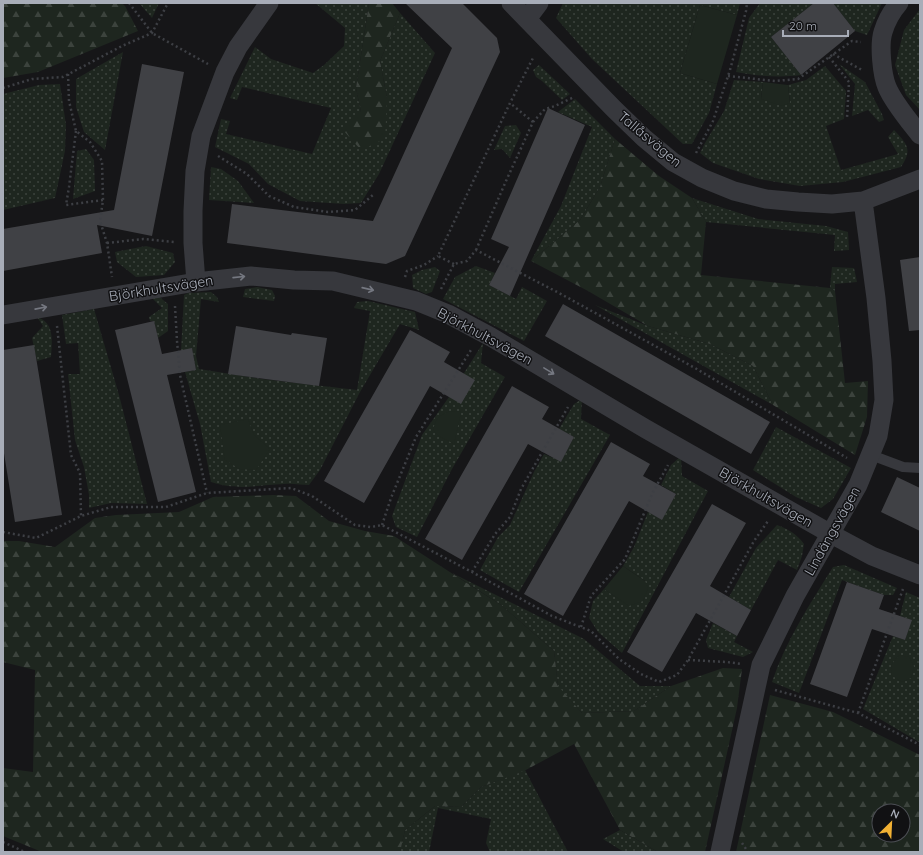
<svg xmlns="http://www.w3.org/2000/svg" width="923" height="855" font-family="Quicksand,sans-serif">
	<defs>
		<pattern id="grass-dots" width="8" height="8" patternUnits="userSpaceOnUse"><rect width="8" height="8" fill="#1e261f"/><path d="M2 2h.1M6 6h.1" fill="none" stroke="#3c433d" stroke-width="1.8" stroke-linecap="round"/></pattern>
		<pattern id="forest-firs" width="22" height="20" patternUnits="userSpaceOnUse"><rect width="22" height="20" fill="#1e261f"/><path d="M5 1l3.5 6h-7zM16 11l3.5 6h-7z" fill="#3c433d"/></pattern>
	</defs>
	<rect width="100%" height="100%" fill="#161618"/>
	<path fill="url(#grass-dots)" d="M139,3h20l-7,15z
		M315,3h54l-13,85 5,24 26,-14 -7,-37 20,-48 35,40 -56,121 -18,29 -17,1 -44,-3 -32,-17 -19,-20 -34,-17 6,-28 9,2 -4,13 86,20 19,-46 -89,-21 -5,13 -7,-2 25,-51 16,12 42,14 11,-8 20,-19 1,-18z
		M563,3h177l-3,12 -37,-10 -20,68 37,11 -8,29 -17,31h-9l-91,-85 -36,-41z
		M760,3h54l-43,34 30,38c-22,3 -43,1 -65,-3l13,-54z
		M833,3h49l-15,32 -12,-4z
		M920,9v101l-14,-15 -11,-30 9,-35z
		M123,52l-18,98 -21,-18 -8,-25v-28z
		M839,64l26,18 17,32 2,6 -5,2 -11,-12 -16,6 3,-32z
		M539,65l31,29 -8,6 -20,-19 -6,-4 -3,-7z
		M825,66l21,25 -2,28 -18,7 15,44 57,-16 -10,-17 6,-7c13,14 19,19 7,37l-58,15 -43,4 -41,-7 -46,-16 -13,-10 5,-10 19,-32 10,-31 29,2 -2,17 29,3 -2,-17 18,-5z
		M60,84l6,41 -1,26 -10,47 -52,12v-116l36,-9z
		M575,99l40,40 -15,48 -20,33 -49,41 30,-55 31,-79 -34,-15z
		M516,125l5,8 -11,25 -8,-9 -8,1 11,-24z
		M86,149l8,11 1,31 -22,8 4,-48z
		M211,167l10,2 17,12 16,22 -45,-3z
		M692,198l66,21 68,7 22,6 1,18 -15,1 1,-16 -129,-13z
		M146,246l27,7 2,9 -11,13 -28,2 -19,-15 -2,-10z
		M476,266l19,7 -6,12 27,14 6,-12 25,14 -23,40 -81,-42 12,-22z
		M435,267l5,4 -8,21 -6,2 -13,-6 -1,-13 10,-5z
		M832,267l22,1 3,14 -22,2v7l-5,-3z
		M257,287l15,3 3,6 -1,5 -31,-4 2,-8z
		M211,292l6,5 2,5 -18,-3 -5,57 3,13 63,10 95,11 13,-79 -16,-3 3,-6 11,-1 47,11 4,18 -19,-6 -40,68 -40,78 -11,15c-8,0 -17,-2 -25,-1 -28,1 -46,7 -73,-2l-11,-58 -15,-52 11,-2 -4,-21 -11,2 3,-56 4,-2z
		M157,295l11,9v27l-10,7 -4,-17h-4l-1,-4 13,-9 -11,-11z
		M595,305l53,21 62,18 43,22 20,39z
		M94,309l25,86 28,109 -36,-1 -22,5v-13l-5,-28 -9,-27 -7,-66h12l-2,-31 -12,1 -4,-29z
		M37,317c18,6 15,24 14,40l-14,4 -5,-23 11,-12z
		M483,343l-2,20 24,14 -53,92 -35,68 -21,-10 -4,-11 30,-81 27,-38z
		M582,399l-1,20 29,16 -91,157 -39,-22 18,-33 12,-12 24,-53 10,-18 17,7 13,-24 -15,-8 15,-25z
		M776,427l75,41 -18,31 -12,9 -25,-11 -43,-27z
		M681,456l1,20 26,15 -86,162 -24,-21 -9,-14 4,-17 11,-12 25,16 16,-24 -22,-15 11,-19 14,-35 14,7 14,-25 -15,-9 10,-20z
		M777,525c11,4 20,9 27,19l-2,12 -5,14 -19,-10 -27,50 -22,-13 27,-49z
		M844,565l53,23 -4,7h-9l-42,-15 -43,113 -27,-11c14,-42 38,-78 61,-115z
		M452,573l132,66 56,47h31l-37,25 -52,2 -24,-26 -4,-36 -53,-46z
		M906,592l14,6v136l-1,8 -56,-33 30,-73 12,4 6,-20 -11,-4z
		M713,623l24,13 -3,6 19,10 -10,5 -35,-9 -2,-8z
		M525,770l43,82h-78l-4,-9 5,-24 -53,-11 -9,44 -29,-1 5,-21 30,-24 26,1 20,-20z
		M620,830l38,22h-34l-21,-13z"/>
	<path fill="url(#forest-firs)" fill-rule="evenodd" d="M3,3h119l3,3 13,25 -100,41 -35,6z
		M369,3h23l8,10 -20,48 7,37 -2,41 -24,11 -18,-20 18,-18 -5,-24z
		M615,139l44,37 33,22 14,24 -5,53 129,13 5,3 10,92 23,-2 -1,36 -12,38 -82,-50 -20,-39 -43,-22 -62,-18 -60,-35 -57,-30 49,-41 20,-33z
		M273,495l23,1 33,25 36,10 29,5 107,69 53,46 4,35 24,27 52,-2 37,-25 52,-18 19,1 -5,39 -32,144h-47l-38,-22 -46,-86 -50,27 -43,16 -20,20 -26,-1 -30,24 -5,22h-358l-39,-16v-68l30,4 2,-102 -32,-8v-121h16l36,6 40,-29 21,-3 63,-3 34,-15z
		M770,695l63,17 87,43v97h-184zM879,811h24v24h-24z"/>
	<path fill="#1e261f" d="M700,5l37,10 -20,69 -37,-11z
		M763,82l25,3 2,18 -8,3 -21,-7z
		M451,411l10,1 -7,32 -15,-8 -6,-6c3,-12 6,-15 18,-19z
		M248,419l6,16 16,14 -14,21 -16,-1 -15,-9 -5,-35z
		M623,566l22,15 3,7 -5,13 -14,5 -25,-17z
		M899,655l10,2 5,9 -3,12 -9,4 -11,-7 1,-11z"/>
	<path fill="#404145" d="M405,3h57l35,35 3,14 -95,204 -19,8 -159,-21 5,-39 141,17 79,-173z
		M814,3h19l22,28 -54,44 -30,-38z
		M142,64l42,8 -32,164 -55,-11 5,28 -99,18v-42l111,-19z
		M548,108l37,17 -75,171 -21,-11 20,-38 -18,-8z
		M920,257v73l-11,1 -9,-71z
		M563,304l207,118 -19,32 -206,-118z
		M154,321l8,33 30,-6 4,22 -29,5 29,117 -38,10 -43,-172z
		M236,326l55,9 1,-2 35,5 -8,48 -91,-12z
		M410,330l40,22 -6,10 31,18 -14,24 -31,-18 -66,117 -40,-22z
		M34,345l28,170 -47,7 -12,-75v-97z
		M512,386l37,21 -7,12 32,18 -13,25 -33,-18 -66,116 -37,-21z
		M611,442l39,22 -7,12 33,18 -14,26 -33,-19 -66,115 -39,-22z
		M897,477l23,11v43l-39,-19z
		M712,504l34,19 -36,63 41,24 -14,26 -41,-23 -34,59 -35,-20z
		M847,582l37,13 -5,14 33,11 -7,20 -33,-11 -25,68 -37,-13z"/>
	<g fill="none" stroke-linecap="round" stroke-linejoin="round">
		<path stroke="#3d3f44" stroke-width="2.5" stroke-dasharray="2 3" stroke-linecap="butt" d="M129,3l23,30 56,31
			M833,54l29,16
			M829,57l20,25 -2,36
			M68,74l1,27 7,30 14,11 12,19 1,39 -3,21 7,22 5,34
			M728,76l47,5 23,-2 54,-38 9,1
			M3,88l29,-9 31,-2 59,-31 30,-13 16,-30
			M533,122l12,-13 10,-3 19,-9
			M76,131l-7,56 -3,18 37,-5
			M696,153l17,-32 17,-51 16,-59 1,-8
			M218,156l29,18 22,22 25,11 34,5 27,-2 18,-15
			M107,243l36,-4 31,3
			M476,250l30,-69 27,-59 -23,-19
			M454,264l-16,-8 72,-153 24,-47
			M405,277l2,-6 17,-6 14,-9
			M441,289l13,-25 13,-3 9,-11 83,43 136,75 152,90
			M175,306l2,35 3,34 27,118
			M57,326l14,129 9,18 1,43
			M382,525l9,-27 25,-61 55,-87
			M3,532l33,6 45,-22 30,-9h55l41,-14 84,-5 21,8 43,29 16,2 11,-2 90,47 80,44 39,15 28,28 22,15 18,8 18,-7 11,-15 66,-119 14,-20
			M472,572l23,-38 15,-17 11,-28 47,-82
			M581,627l10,-31 34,-37 27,-65 16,-29
			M688,660l39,2 15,2
			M775,690l83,23 62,32
			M858,713l45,-124
			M3,842l22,10
			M742,843l6,9"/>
		<path stroke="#37383d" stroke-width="10" d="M871,455l32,12 17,1"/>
		<path stroke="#37383d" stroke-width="19" d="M511,3l103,106 30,29 29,24 29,16 32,13 32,8 32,3 34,2 31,-3 57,-22
			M899,3c-7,8 -13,19 -16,29 -4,13 -1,43 4,55 6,15 23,35 33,48
			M527,19l12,-16
			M196,282l-3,-39v-32l2,-40 6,-35 24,-64 13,-25 31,-44
			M3,315l193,-33 55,-6 43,4 39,1 83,20 32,13 43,23 155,92 185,105 41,22 48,19
			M720,852l41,-187 34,-69 63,-111 20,-49 6,-36 -2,-39 -6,-63 -13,-97"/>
	</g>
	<defs><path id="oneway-shaft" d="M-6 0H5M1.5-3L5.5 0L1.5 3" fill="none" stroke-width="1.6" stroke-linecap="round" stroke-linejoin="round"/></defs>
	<g stroke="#757881">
		<use href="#oneway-shaft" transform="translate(239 277) rotate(-6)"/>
		<use href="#oneway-shaft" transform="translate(368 289) rotate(13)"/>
		<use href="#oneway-shaft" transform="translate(41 308) rotate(-11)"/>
		<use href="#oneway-shaft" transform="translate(549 371) rotate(31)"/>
	</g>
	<g text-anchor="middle" stroke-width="3" stroke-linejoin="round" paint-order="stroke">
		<g font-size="14" fill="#a8adb8" stroke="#111113">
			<text transform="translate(650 139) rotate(40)" y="5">Tallåsvägen</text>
			<text transform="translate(161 288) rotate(-9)" y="5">Björkhultsvägen</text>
			<text transform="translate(485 336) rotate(28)" y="5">Björkhultsvägen</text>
			<text transform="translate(766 497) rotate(30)" y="5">Björkhultsvägen</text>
			<text transform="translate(832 531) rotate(-61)" y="5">Lindängsvägen</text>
		</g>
	</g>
	<rect width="923" height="855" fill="none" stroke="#a8adb8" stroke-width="8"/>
	<g transform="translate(891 823) rotate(24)"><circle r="19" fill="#111113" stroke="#4d4f55"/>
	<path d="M0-3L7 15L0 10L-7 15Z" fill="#f2b134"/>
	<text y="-6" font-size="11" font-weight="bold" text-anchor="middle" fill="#a8adb8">N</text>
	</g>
	<path d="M783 30v6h65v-6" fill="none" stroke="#a8adb8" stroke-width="2"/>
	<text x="789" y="30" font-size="12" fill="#a8adb8" stroke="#111113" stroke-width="3" paint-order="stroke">20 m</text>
</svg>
